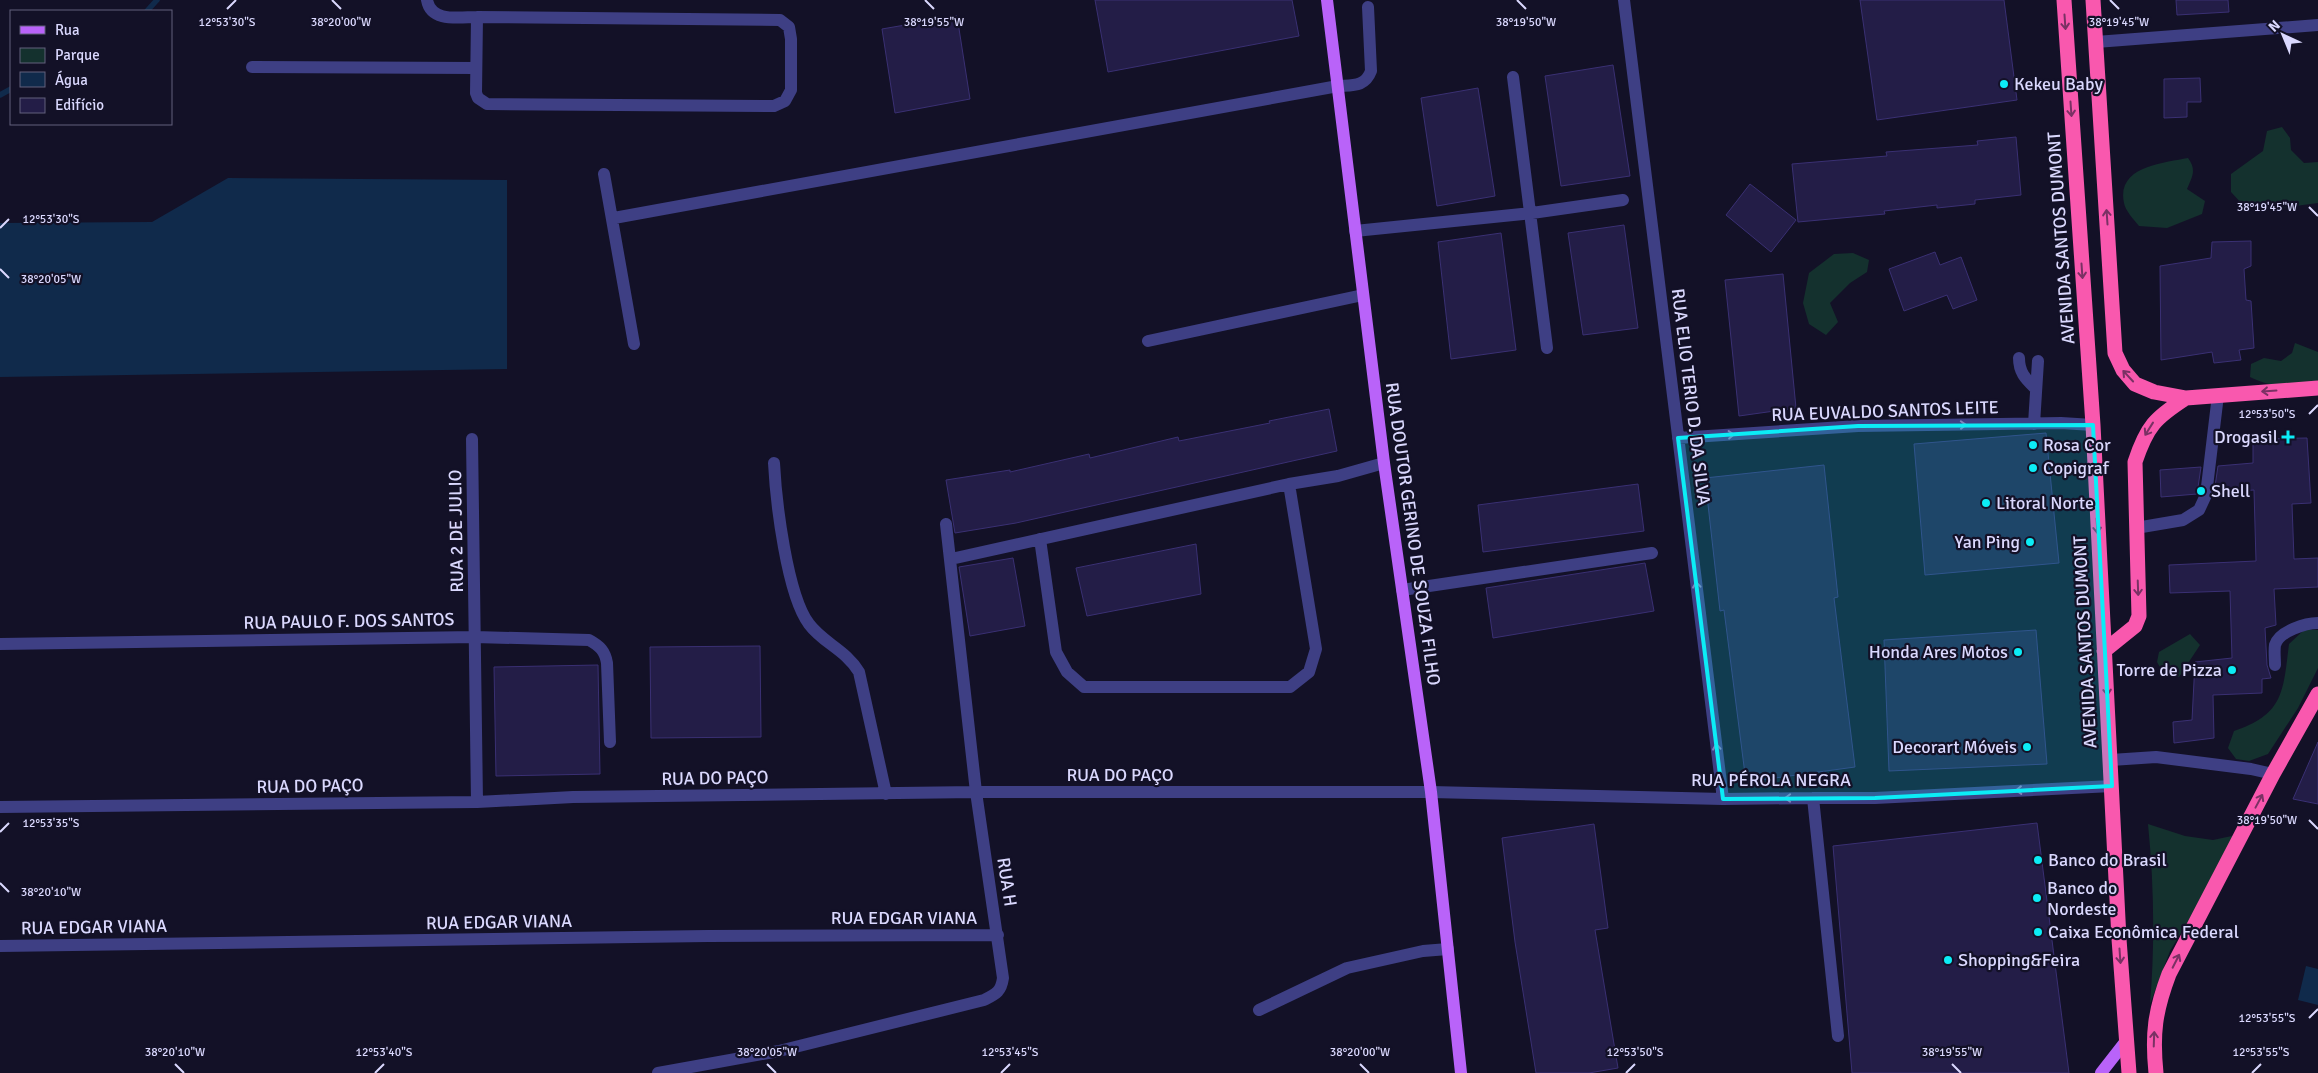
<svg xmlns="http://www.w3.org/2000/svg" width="2318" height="1073" font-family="Signika,sans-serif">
	<rect width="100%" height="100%" fill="#131127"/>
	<path fill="#14312e" d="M2282,127l8,11 1,12 13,13 14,-1v41l-44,6 -32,-5 -11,-12v-18l32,-23 4,-20z
		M2188,158c9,12 4,19 -1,31l18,12 -3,13 -35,14 -28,-2c-5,-6 -14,-16 -15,-23 -8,-37 40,-40 64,-45z
		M1853,253l16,7 -2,12 -17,11 -20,20 8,19 -12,13 -17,-11 -6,-21 6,-30 25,-19z
		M2295,343l23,9v28c-20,11 -48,7 -68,-3l1,-13 13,-6 17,3 11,-8z
		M2305,629l13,1v38l-20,40 -30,46 -19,7 -13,-2 -8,-11 6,-17c50,-17 49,-39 55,-87z
		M2190,634l10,11 -21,32 -14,-1 -8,-14 2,-10z
		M2148,824l37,12 28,4 28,-6 -71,117 -20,53c5,-60 4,-120 -2,-180z"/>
	<path fill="#102a4b" d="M228,178l279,2v189l-507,8v-154l152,-1z
		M2306,966l12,3v36l-20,-5z"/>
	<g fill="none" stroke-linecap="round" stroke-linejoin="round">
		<path stroke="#102a4b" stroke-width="5.5" d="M147,11l10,-11
			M0,95l11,-6"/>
	</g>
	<path fill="#231d47" stroke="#3a3073" d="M1095,0h197l7,36 -191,36z
		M1860,0h144l13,100 -140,20z
		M2176,0h52l1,12 -52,3z
		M957,16l13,83 -75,14 -13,-84z
		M1613,65l17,111 -69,10 -16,-110z
		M2200,78l1,24h-14v15l-23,1v-39z
		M1478,88l17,108 -58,10 -16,-108z
		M2016,137l5,58 -46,5v4l-38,4v-3l-53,6 1,3 -87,8 -6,-58 95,-8 -1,-4 92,-7 -1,-4z
		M1750,184l46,36 -25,32 -45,-37z
		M1624,225l14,103 -55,7 -15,-102z
		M1501,233l15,117 -65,9 -13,-117z
		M2251,241v25l-7,3 2,31 5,1 3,47 -15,2 2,10 -27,3 -2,-11 -51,8 -1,-94 51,-8 1,-16z
		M1935,252l5,13 21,-8 16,43 -24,9 -6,-14 -43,16 -15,-42z
		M1783,274l13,134 -57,8 -14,-136z
		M1329,409l8,42 -321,72 -61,10 -9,-53 64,-10v2l79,-18 1,4 88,-21 1,4 91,-18 -1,-2z
		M2046,433l13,130 -134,12 -11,-131z
		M2307,438l4,65 -19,1 2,55 24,-1v29l-44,2 2,36 -11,3 2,37 4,13 -9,1v14l-49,2 1,43 -40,5 -1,-21 19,-2 3,-58 37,-4 -2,-67 -60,2 -1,-28 87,-4 -2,-71 -40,3 4,-27 35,-3v-24z
		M1824,465l14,132 -4,1 21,169 -109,15 -22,-172 -4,1 -15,-133z
		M2201,467l-4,27 -36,3 -1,-27z
		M1638,484l6,47 -161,21 -5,-47z
		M1196,544l5,50 -114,22 -11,-48z
		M1013,558l12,68 -55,10 -11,-69z
		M1645,563l9,48 -161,27 -7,-50z
		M2036,630l11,134 -158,7 -5,-131z
		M760,646l1,91 -110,1 -1,-91z
		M598,665l2,109 -104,2 -2,-109z
		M2318,742v62l-25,-5z
		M2037,823l32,250h-217l-19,-227z
		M1594,824l14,104 -13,2 23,138 -29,5h-53l-21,-131 -13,-104z"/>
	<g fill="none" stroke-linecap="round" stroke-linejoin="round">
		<path stroke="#3e3f84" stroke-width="12" d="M427,0c4,23 33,17 50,17l-1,76 2,5 9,6 287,2 11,-5 6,-11v-51l-2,-12 -9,-7 -303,-3
			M1624,0l99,799
			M2096,42l222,-17
			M252,67l224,1
			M1513,77l34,271
			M604,174l30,170
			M614,218l724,-132c15,-1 27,1 33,-15l-3,-64
			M1355,231l177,-18 91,-13
			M1148,341l215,-46
			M2019,358c0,15 7,21 17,31
			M2034,424l4,-63
			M1678,438l180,-12 203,-3 32,2
			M472,439l5,363
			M774,463c2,39 13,132 35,161 14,19 37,26 50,48l27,122
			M2136,528l47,-8 16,-10 7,-15 12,-100
			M1040,539l16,113 11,20 17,15h206l19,-15 7,-23 -27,-165
			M951,559l338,-75 49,-8 46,-13
			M1402,590l250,-37
			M0,644l475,-7 114,3c11,6 16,11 18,23l3,79
			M2275,665c0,-6 -1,-14 0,-20 4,-14 31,-22 43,-22
			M2111,760l45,-3 95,12 22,5
			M1813,798l25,238
			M0,807l477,-5 96,-5 403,-5h455l292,7 90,-1h62l237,-12
			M0,946l708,-10 290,-1
			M1259,1010l88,-42 76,-17 25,-2
			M658,1073l121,-22 205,-51c12,-6 17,-8 19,-22l-27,-186 -30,-268"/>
		<path stroke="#b963f9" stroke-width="12" d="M1327,0l57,463 47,329 30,281
			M2101,1073l25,-32"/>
		<path stroke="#f958ae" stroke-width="15" d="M2064,0l29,425 26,514 10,134
			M2093,0l22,353 8,17 12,14 19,8 32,6 132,-10
			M2104,651l31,-25 4,-10 -4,-154c12,-36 20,-44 51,-64
			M2156,1073c-4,-39 -1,-62 13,-99l104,-200 45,-80"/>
	</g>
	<defs><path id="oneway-shaft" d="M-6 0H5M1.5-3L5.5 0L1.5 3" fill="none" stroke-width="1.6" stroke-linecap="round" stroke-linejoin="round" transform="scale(1.25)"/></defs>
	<g stroke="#7a3164">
		<use href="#oneway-shaft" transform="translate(2065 22) rotate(86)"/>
		<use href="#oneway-shaft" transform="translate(2071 109) rotate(86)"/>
		<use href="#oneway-shaft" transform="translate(2107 217) rotate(-94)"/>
		<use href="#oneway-shaft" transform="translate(2082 271) rotate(86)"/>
		<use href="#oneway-shaft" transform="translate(2128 376) rotate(-133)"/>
		<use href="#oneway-shaft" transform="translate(2269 391) rotate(176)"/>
		<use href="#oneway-shaft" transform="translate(2149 429) rotate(122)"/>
		<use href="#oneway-shaft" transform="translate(2097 526) rotate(87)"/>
		<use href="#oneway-shaft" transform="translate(2138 588) rotate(88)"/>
		<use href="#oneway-shaft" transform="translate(2107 688) rotate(87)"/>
		<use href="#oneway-shaft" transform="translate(2259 801) rotate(-62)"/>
		<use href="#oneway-shaft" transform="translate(2120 956) rotate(86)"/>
		<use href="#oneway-shaft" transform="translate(2176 961) rotate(-63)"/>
		<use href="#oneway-shaft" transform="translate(2154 1039) rotate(-88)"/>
	</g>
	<g stroke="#8484bb">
		<use href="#oneway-shaft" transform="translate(1959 425) rotate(-1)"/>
		<use href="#oneway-shaft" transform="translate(1727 435) rotate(-4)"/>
		<use href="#oneway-shaft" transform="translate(1697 589) rotate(-97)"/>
		<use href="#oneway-shaft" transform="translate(1717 751) rotate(-97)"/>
		<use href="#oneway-shaft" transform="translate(2023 790) rotate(177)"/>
		<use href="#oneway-shaft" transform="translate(1792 798) rotate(180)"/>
	</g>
	<path fill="#0cecf6" fill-opacity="0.2" stroke="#0cecf6" stroke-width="4" stroke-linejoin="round" d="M2093,425l19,361 -237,12 -152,1 -45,-361 180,-12z"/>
	<path fill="none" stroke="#dad8fe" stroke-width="2" d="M332,0l9,9M925,0l9,9M1517,0l9,9M2110,0l9,9M227,9l9,-9M2309,207l9,9M0,228l9,-9M0,269l9,9M2309,414l9,-9M2309,820l9,9M0,832l9,-9M0,883l9,9M2309,1018l9,-9M175,1064l9,9M767,1064l9,9M1360,1064l9,9M1952,1064l9,9M375,1073l9,-9M1001,1073l9,-9M1626,1073l9,-9M2252,1073l9,-9"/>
	<g fill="#0cecf6" stroke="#131127" stroke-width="2">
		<circle cx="2004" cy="84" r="5"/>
		<path d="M2285.5 429.5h5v5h5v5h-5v5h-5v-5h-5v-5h5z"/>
		<circle cx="2033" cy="445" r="5"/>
		<circle cx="2033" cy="468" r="5"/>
		<circle cx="2201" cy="491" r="5"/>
		<circle cx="1986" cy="503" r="5"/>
		<circle cx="2030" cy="542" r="5"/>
		<circle cx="2018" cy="652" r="5"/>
		<circle cx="2232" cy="670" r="5"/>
		<circle cx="2027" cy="747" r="5"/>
		<circle cx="2038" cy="860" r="5"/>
		<circle cx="2037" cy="898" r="5"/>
		<circle cx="2038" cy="932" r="5"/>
		<circle cx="1948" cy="960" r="5"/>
	</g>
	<g text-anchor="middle" stroke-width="4.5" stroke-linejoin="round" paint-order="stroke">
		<g font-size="18" fill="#dad8fe" stroke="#131127" text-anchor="start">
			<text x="2014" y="90">Kekeu Baby</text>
			<text x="2278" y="443" text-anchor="end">Drogasil</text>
			<text x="2043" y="451">Rosa Cor</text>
			<text x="2043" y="474">Copigraf</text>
			<text x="2211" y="497">Shell</text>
			<text x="1996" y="509">Litoral Norte</text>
			<text x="2020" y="548" text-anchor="end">Yan Ping</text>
			<text x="2008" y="658" text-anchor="end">Honda Ares Motos</text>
			<text x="2222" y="676" text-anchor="end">Torre de Pizza</text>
			<text x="2017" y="753" text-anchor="end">Decorart Móveis</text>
			<text x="2048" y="866">Banco do Brasil</text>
			<text x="2047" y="894">Banco do<tspan x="2047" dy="21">Nordeste</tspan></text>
			<text x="2048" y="938">Caixa Econômica Federal</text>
			<text x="1958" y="966">Shopping&amp;Feira</text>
		</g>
		<g font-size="18" fill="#dad8fe" stroke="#131127">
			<text transform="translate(2061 238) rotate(-94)" y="6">AVENIDA SANTOS DUMONT</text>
			<text transform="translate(1691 397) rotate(83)" y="6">RUA ELIO TERIO D. DA SILVA</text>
			<text transform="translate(1885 411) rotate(-2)" y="6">RUA EUVALDO SANTOS LEITE</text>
			<text transform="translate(456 531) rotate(-91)" y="6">RUA 2 DE JULIO</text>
			<text transform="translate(1413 534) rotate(82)" y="6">RUA DOUTOR GERINO DE SOUZA FILHO</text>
			<text transform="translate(349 621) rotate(-1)" y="6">RUA PAULO F. DOS SANTOS</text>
			<text transform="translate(2085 642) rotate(-93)" y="6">AVENIDA SANTOS DUMONT</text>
			<text x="1120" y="781">RUA DO PAÇO</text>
			<text transform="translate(715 778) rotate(-1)" y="6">RUA DO PAÇO</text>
			<text x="1771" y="786">RUA PÉROLA NEGRA</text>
			<text transform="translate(310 786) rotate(-1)" y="6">RUA DO PAÇO</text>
			<text transform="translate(1007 882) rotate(81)" y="6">RUA H</text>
			<text x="904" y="924">RUA EDGAR VIANA</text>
			<text transform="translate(499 922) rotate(-1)" y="6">RUA EDGAR VIANA</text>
			<text transform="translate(94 927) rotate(-1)" y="6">RUA EDGAR VIANA</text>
		</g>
	</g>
	<g font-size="12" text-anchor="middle" fill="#dad8fe" stroke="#131127" stroke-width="4.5" stroke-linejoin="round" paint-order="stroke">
		<text x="227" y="26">12°53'30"S</text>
		<text x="1526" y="26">38°19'50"W</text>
		<text x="341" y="26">38°20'00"W</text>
		<text x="934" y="26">38°19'55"W</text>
		<text x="2119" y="26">38°19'45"W</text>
		<text x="2267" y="211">38°19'45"W</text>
		<text x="51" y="223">12°53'30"S</text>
		<text x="51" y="283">38°20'05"W</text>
		<text x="2267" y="418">12°53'50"S</text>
		<text x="2267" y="824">38°19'50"W</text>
		<text x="51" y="827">12°53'35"S</text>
		<text x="51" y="896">38°20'10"W</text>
		<text x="2267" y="1022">12°53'55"S</text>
		<text x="175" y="1056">38°20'10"W</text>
		<text x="767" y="1056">38°20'05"W</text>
		<text x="1360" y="1056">38°20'00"W</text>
		<text x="1952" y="1056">38°19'55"W</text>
		<text x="384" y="1056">12°53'40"S</text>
		<text x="1010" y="1056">12°53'45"S</text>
		<text x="1635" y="1056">12°53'50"S</text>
		<text x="2261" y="1056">12°53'55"S</text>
	</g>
	<rect x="10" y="10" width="162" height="115" fill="#131127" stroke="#63617d"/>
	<rect x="20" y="26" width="25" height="8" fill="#b963f9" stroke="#63617d"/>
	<text x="55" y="35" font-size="15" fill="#dad8fe">Rua</text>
	<rect x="20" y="48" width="25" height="15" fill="#14312e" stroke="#63617d"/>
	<text x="55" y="60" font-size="15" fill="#dad8fe">Parque</text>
	<rect x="20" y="72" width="25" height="15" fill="#102a4b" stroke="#63617d"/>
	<text x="55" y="85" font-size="15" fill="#dad8fe">Água</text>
	<rect x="20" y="98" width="25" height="15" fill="#231d47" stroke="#63617d"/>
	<text x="55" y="110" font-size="15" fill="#dad8fe">Edifício</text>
	<g transform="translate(2283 35) rotate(316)" stroke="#131127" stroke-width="4" paint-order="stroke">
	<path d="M0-4L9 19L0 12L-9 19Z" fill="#dad8fe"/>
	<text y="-8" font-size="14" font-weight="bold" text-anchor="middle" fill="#dad8fe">N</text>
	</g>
</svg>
